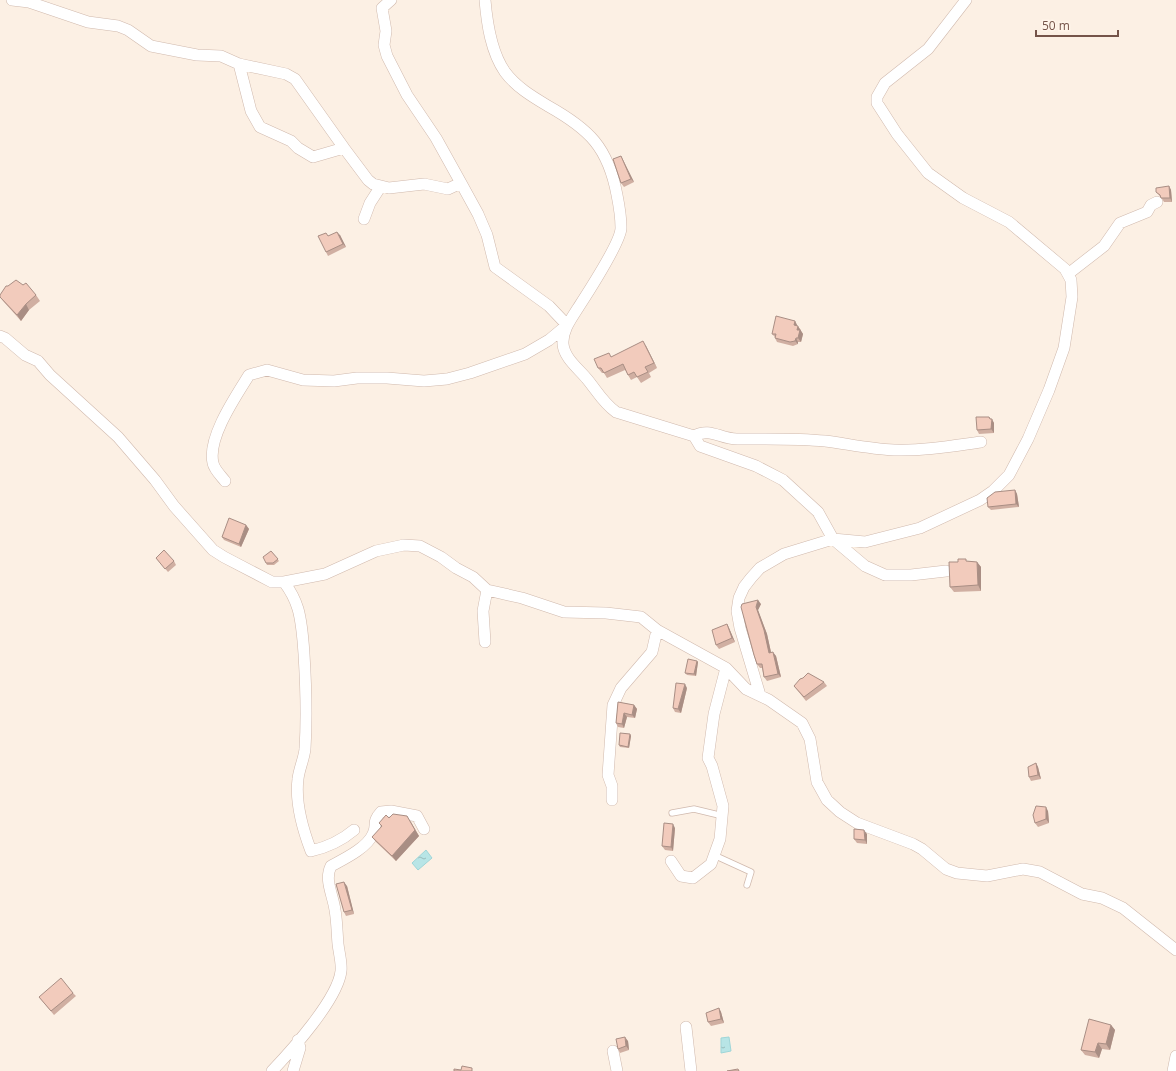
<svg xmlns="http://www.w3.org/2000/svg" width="1176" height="1071" font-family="'Open Sans',sans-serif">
	<defs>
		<pattern id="water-ripples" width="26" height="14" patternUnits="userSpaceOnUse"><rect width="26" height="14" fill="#b8e5e6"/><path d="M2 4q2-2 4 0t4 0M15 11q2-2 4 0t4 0" fill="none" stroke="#9abcbc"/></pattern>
	</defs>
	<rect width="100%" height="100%" fill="#fcf0e4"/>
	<path fill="url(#water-ripples)" stroke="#9fd6d8" d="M426,850l6,8 -14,12 -6,-7z
		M729,1037l2,14 -10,2v-15z"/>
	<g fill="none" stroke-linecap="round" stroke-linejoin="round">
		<g stroke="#d0b9ad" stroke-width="7">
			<path id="service" d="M672,813l22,-4 29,7
				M716,856l35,16 -4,13"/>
		</g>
		<g stroke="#d0b9ad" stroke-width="12">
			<path id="minor" d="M12,0l17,2 59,20 30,4 10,4 23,16 46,9 24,1 18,8 47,10 9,5 49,69 24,32 5,4 16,4 35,-4 24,5 13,-6 17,31 9,21 8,32 54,39 18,19 -18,15 -24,14 -55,19 -23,6 -23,2 -37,-3h-30l-23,3 -31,-1 -36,-10 -18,5c-13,21 -42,63 -36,88 1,6 8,13 12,18
				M391,0l-9,8 4,23 -2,14 3,11 20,39 29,43 25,45
				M485,0c2,24 6,52 20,72 11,15 28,25 43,34 41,23 60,41 69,89 2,10 4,23 4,33 0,14 -34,66 -43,80 -7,11 -16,23 -15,36 1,14 16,25 24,35 10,12 16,24 29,33l78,24 6,10 56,20 27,14 35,32 15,27 32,27 20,9h26l35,-4
				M239,64l12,47 9,16 31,14 7,7 15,9 31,-9
				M364,219l6,-16 11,-17
				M1068,274l36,-28 16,-23 27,-11 4,-7 6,-3
				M0,336l5,2 20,17 13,6 12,14 68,62 37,43 19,26 39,44 11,7 48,25h12l41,-8 51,-23 28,-6 16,1 21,11 15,11 17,9 14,13 35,8 42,14 42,1 35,4 16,13 69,38 20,21 23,11 33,23 8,16 7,43 10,18 13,12 17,11 56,21 9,5 24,20 11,4 30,3 36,-7 17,3 42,22 20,4 21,10 53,42
				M694,436c16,-9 26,3 43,3 29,0 59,-1 88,2 23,3 45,8 69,9 29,1 58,-4 87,-8
				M284,582c6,8 11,17 14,27 4,14 5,30 6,45 2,32 3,64 1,95 -1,10 -6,20 -7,30 -3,23 5,51 13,72 17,-4 30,-10 43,-21
				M485,642l-2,-31 4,-21
				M760,695l-20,-67 -3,-17 2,-13 5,-11 7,-9 9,-10 24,-14 49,-15 32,3 55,-14 60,-28 13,-9 16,-16 19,-36 21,-49 15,-42 8,-51 -1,-17 -6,-11 -56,-47 -46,-24 -35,-25 -31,-39 -20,-31v-6l8,-14 43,-34 38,-49
				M612,800v-14l-4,-11 5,-70 8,-17 31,-36 5,-22
				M671,861l10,15 12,2 18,-14 9,-25 3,-33 -11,-40 -4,-8 6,-44 12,-46
				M686,1027l5,44
				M613,1051l4,20
				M272,1071c19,-20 66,-72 69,-100 1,-8 -2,-18 -3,-27 -1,-11 -1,-23 -3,-34 -2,-15 -11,-30 -4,-44 13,-7 36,-18 42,-32 5,-10 -2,-11 8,-22l10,-1 26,5 7,13
				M293,1071l7,-23 -2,-8
				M1173,1071l3,-15"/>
		</g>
		<use href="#service" stroke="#fff" stroke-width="5.5"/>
		<use href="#minor" stroke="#fff" stroke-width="11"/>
	</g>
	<path fill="#d0afa2" d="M621,156l13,26 -10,5 -3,-4z
		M1169,186l2,4 1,12h-8l-3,-5 -5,-5z
		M340,235l6,12 -18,9 -2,-4 3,-16z
		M36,295l4,6 -11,9 -8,11 -17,-19 -4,-5z
		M795,321l2,4v1l4,4v1l2,3 -2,8h-3v2l-5,2 -16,-4 -2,-4v-1l-3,-3z
		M646,346l11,22 -8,5 2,4 -10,6 -4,-6 -6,3 -6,-10 -18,8 -3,-5h-2l-4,-5 13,-11z
		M989,417l5,6v10l-15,1 -2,-4z
		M1015,490l2,4 2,13 -28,3 -3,-3z
		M246,525l3,4 -8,18 -17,-7 -2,-3z
		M271,551l8,10 -5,4h-7l-1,-2z
		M156,558l18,3 2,4 -8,7z
		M968,561l9,1 4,5v24l-27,1 -4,-5 8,-25z
		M742,604h19l-3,6 9,24 4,18 5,4 5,21 -14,4 -3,-4 -2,-9h-2l-3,-4z
		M727,624l2,4 6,14 -16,7 -3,-4z
		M697,661l1,1 -2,14 -9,-1 -2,-2z
		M824,682l3,4 -21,15 -12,-15z
		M687,688l-6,25 -6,-1 -2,-4z
		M618,702l16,3 3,4 -2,9 -8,-1 -3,11 -6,-1 -2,-4z
		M630,734l1,2 -2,12 -9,-1 -1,-2z
		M1036,763l2,4 3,12 -10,2 -2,-4z
		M1048,811l1,12 -11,4 -3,-4z
		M389,818l22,4 8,14 -23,25 -20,-19 -4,-5 10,-10 -3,-4z
		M675,828l-2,23 -8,-1 -3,-4z
		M867,834v10l-10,-1 -3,-4z
		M347,886l7,28 -8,2 -2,-4z
		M73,993l3,3 -22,19 -15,-18z
		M719,1008l2,4 3,11 -13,3 -3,-4z
		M1111,1025l4,5 -5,20 -8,-1 -3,9 -14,-3 -4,-5z
		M628,1041l1,9 -9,3 -2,-4z"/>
	<path fill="#a98e84" d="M621,156l13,26 -3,-3z
		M1169,186l2,4 1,12 -2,-4z
		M337,232l3,3 6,12 -3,-3z
		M26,304l3,6 -8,11 -4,-6z
		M795,321l2,4 -1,4 -2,-4z
		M798,326l5,8 -2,8 -3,-4 -1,-8z
		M796,338l2,4v2l-3,-3z
		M643,341l3,5 11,22 -3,-5z
		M989,417l2,3 1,-1 2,4v10l-3,-4z
		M1015,490l2,4 2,13 -3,-3z
		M246,525l3,4 -8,18 -2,-3z
		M977,562l4,5v24l-3,-6z
		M758,600l3,4 -3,6 9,24 5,23 -3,-4 -13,-46z
		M727,624l2,4 6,14 -3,-4z
		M773,652l3,4 5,21 -3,-3z
		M697,661l1,1 -2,14 -2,-2z
		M685,684l2,4 -6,25 -3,-4z
		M634,705l3,4 -2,9 -3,-3z
		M624,713l3,4 -3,11 -2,-4z
		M630,734l1,2 -2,12 -1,-1z
		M1036,763l2,4 3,12 -3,-4z
		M1046,807l2,4 1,12 -3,-4z
		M407,816l12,20 -23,25 -4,-5z
		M673,824l2,4 -2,23 -2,-4z
		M864,830l3,4v10l-2,-4z
		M344,882l3,4 7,28 -2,-4z
		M719,1008l2,4 3,11 -3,-4z
		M1111,1025l4,5 -5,20 -4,-6z
		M625,1037l3,4 1,9 -3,-4z
		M1098,1043l4,6 -3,9 -4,-6z"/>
	<path fill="#f2cbbc" stroke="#a98e84" d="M621,156l10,23 -10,4 -8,-24z
		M1169,186l1,12h-9l-1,-3 -4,-3v-4z
		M337,232l6,12 -17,8 -8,-16 8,-3 2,3z
		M16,280l7,5 3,-2 10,12 -10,9 -9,11 -17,-18v-2l6,-9h2z
		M776,316l19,5 -1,4 4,1 -1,4h3l-2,8h-2l-1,3 -5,1 -15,-4 1,-4h-4z
		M643,341l11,22 -9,4 3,5 -11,5 -3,-5 -6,3 -5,-11 -19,9 -3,-5h-3l-4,-9 15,-6 2,4z
		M976,417h13l1,2h2l-1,10 -14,1z
		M1015,490l1,14 -28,3 -1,-9 8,-6z
		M229,518l17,7 -7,19 -17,-7z
		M164,550l10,11 -9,8 -9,-11z
		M271,551l7,8 -5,4h-7l-3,-6z
		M958,559h8v2l11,1 1,23 -28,2 -1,-25h9z
		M758,600l-2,7 8,23 5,23 4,-1 5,22 -14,3 -2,-13h-5l-3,-9 -13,-48 1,-3z
		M727,624l5,14 -16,7 -4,-15z
		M688,659l9,2 -3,13 -9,-1z
		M808,673l16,9 -20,15 -10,-11 6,-7 3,-1z
		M676,683l9,1 -7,25 -5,-1z
		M618,702l16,3 -2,10 -8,-2 -2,11 -6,-1z
		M620,733l10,1 -2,13 -9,-2z
		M1036,763l2,12 -9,2 -1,-10z
		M1036,806l10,1v12l-11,4 -2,-8z
		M393,814l14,2 8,14 -23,26 -20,-19 10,-11 -3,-3 7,-8 3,3z
		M664,823l9,1 -2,23 -9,-1z
		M854,829l10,1 1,10 -11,-1z
		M344,882l8,28 -8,2 -8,-28z
		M61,978l12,15 -22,18 -12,-14z
		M719,1008l2,11 -13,3 -2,-9z
		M1089,1019l22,6 -5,19 -8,-1 -3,9 -14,-2z
		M625,1037l1,9 -8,3 -2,-10z
		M462,1066l10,2v3h-18v-2l7,1z
		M738,1069l1,2h-12z"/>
	<path d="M1036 30v6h82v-6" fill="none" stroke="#755449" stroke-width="2"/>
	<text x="1042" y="30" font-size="12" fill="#755449" stroke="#fff5ea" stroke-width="3" paint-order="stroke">50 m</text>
</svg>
